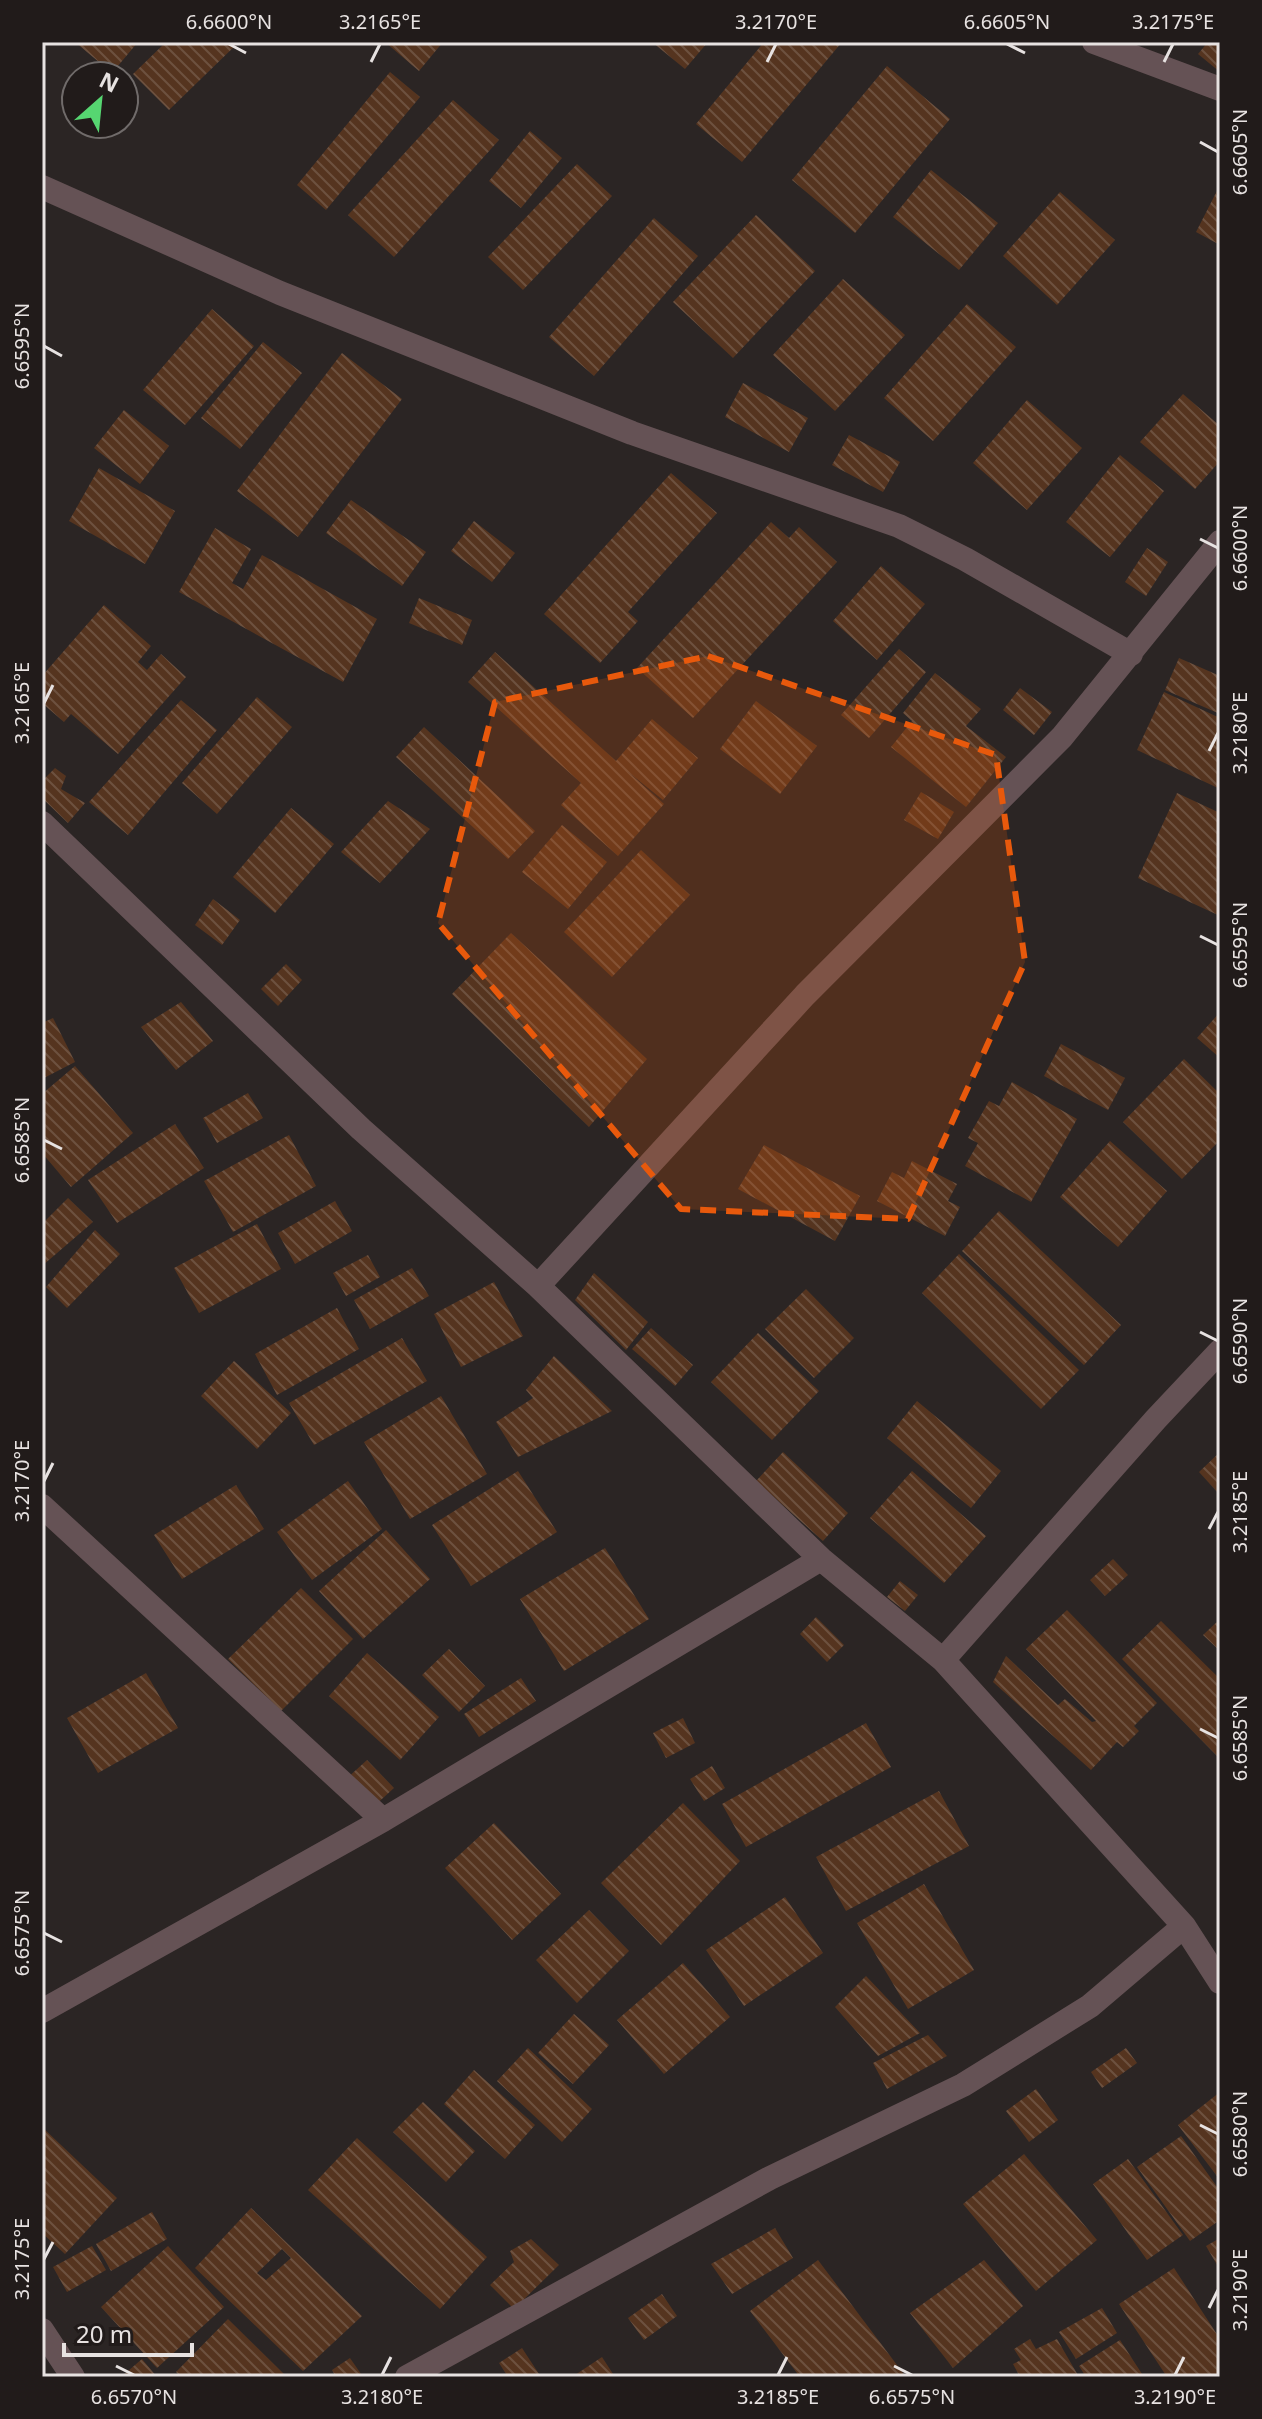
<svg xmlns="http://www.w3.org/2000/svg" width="1262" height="2419" font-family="'Noto Sans',sans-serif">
	<defs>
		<pattern id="building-back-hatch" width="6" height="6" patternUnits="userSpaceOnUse" patternTransform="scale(2)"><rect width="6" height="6" fill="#55341f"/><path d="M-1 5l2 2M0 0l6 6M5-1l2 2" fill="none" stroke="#6d513f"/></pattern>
	</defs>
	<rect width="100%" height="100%" fill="#2b2524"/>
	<path fill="url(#building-back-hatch)" fill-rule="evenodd" d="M75,42h63l-26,31z
		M166,42h73l-70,68 -36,-36z
		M385,42h58l-24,29z
		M652,42h56l-23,27z
		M764,42h78l-100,120 -46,-38z
		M1208,42h12v30l-22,-18z
		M887,66l63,53 -95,114 -63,-53z
		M390,72l30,25 -94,113 -29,-25z
		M453,100l46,40 -105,117 -46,-42z
		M530,131l32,27 -41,50 -32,-27z
		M577,164l35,32 -89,94 -35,-33z
		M931,170l67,53 -39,47 -66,-53z
		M1220,185v60l-24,-13z
		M1060,192l55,48 -58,65 -54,-49z
		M756,215l59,56 -82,87 -60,-56z
		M654,218l44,38 -104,120 -45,-39z
		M843,279l62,56 -70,76 -62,-56z
		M967,304l49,43 -83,94 -49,-43z
		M212,309l42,37 -69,79 -42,-35z
		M263,342l39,31 -62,76 -39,-31z
		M342,353l60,46 -104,138 -61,-46z
		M743,383l65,35 -19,34 -64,-35z
		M1183,394l37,32v35l-25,28 -55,-47z
		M1027,400l55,48 -55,62 -54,-47z
		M124,410l45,36 -29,38 -46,-36z
		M849,435l51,27 -17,30 -51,-27z
		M1120,455l44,36 -54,66 -44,-35z
		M99,468l76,43 -30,53 -76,-43z
		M671,473l46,40 -89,99 10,9 -38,42 -56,-49z
		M351,500l75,52 -24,34 -76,-53z
		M474,521l41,32 -23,29 -41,-31z
		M771,522l18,16 10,-11 38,35 -144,156 -56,-50z
		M215,528l36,21 -19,34 11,6 19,-34 115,64 -34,63 -164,-90z
		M1147,548l21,14 -22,34 -21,-14z
		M881,566l44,38 -48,56 -44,-39z
		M419,598l53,22 -10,25 -53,-22z
		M104,605l47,41 -13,16 9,8 14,-16 25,23 -68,77 -47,-40 -7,8 -22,-19v-27z
		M899,649l27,23 -57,66 -28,-23z
		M495,652l121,109 36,-42 46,39 -35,42 -36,-29 37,33 -46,52 -57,-51 20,-22 -113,-101z
		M1179,658l41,18v38l-55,-24z
		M935,673l46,36 -15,17 40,31 -40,50 -75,-60 21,-26 -9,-8z
		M1020,688l32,24 -18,23 -31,-25z
		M1164,692l56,26v71l-83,-39z
		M257,697l35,30 -75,87 -35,-31z
		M181,700l36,30 -89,105 -39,-33z
		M756,701l61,45 -37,48 -60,-45z
		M424,727l111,104 -27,28 -112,-102z
		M55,768l11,8 -5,13 24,14 -17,20 -26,-25v-17z
		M921,792l33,20 -16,27 -34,-19z
		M1177,793l43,20v103l-82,-38z
		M388,801l42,28 -50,54 -39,-31z
		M291,808l43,36 -59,69 -42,-36z
		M562,825l45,37 -39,47 -46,-37z
		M641,850l49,45 -78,82 -48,-45z
		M213,899l27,21 -18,25 -27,-20z
		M511,933l136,126 -58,68 -137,-133z
		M286,964l16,16 -24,26 -17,-17z
		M181,1002l32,39 -37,29 -35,-43z
		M1220,1012v46l-23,-20z
		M53,1018l22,44 -33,17v-56z
		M1061,1044l64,34 -17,32 -64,-34z
		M1184,1059l36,35v46l-38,39 -59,-57z
		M75,1066l58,67 -62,54 -29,-34v-59z
		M1012,1082l65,37 -46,83 -66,-36 13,-23 -10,-5 21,-37 10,5z
		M248,1093l15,25 -46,25 -14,-25z
		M175,1124l29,44 -87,55 -29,-43z
		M289,1135l27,51 -83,46 -29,-51z
		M1110,1141l57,50 -49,56 -58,-50z
		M764,1145l96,51 -25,45 -97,-52z
		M912,1161l45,23 -9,17 12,6 -15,29 -68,-35 15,-29 12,6z
		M68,1198l25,24 -51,44v-42z
		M335,1201l17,30 -57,33 -17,-31z
		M999,1211l122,114 -37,40 -122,-114z
		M257,1224l24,45 -82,44 -25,-45z
		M95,1230l25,24 -53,54 -21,-21z
		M959,1254l120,116 -38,39 -119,-116z
		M368,1255l12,22 -34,19 -13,-23z
		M412,1268l17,28 -59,33 -16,-29z
		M594,1273l54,49 -22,28 -51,-50z
		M494,1282l29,54 -62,31 -27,-53z
		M806,1289l48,49 -40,40 -49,-49z
		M337,1308l22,41 -82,46 -22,-41z
		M651,1328l42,37 -18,21 -43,-37z
		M758,1333l61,58 -47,49 -61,-58z
		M402,1338l25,43 -113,64 -25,-42z
		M554,1356l58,55 -94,46 -22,-35 37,-24 -7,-8z
		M234,1361l57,52 -34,36 -56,-53z
		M441,1396l46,78 -77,45 -46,-77z
		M917,1401l84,70 -30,37 -84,-70z
		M783,1452l65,61 -25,28 -67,-60z
		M1220,1452v43l-21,-23z
		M518,1471l39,61 -86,54 -39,-61z
		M912,1471l74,65 -42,47 -74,-65z
		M348,1481l34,48 -70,51 -35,-48z
		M236,1485l28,44 -82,50 -28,-44z
		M386,1530l44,49 -67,60 -44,-48z
		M605,1548l44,71 -85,52 -44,-72z
		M1113,1559l15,16 -23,21 -15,-16z
		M900,1581l18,14 -13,16 -18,-14z
		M301,1588l52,51 -72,72 -53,-52z
		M1067,1610l90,93 -23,23 5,5 -16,16 -6,-5 -26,28 -98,-88 13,-26 52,49 7,-6 27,23 4,-1 -70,-72z
		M816,1617l28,28 -17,17 -27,-28z
		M1220,1619v32l-17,-16z
		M1161,1621l59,58v80l-98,-100z
		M449,1649l36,37 -26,26 -37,-37z
		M367,1653l72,64 -39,43 -71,-64z
		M146,1673l32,55 -80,45 -31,-55z
		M521,1678l15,23 -57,36 -15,-23z
		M683,1718l12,25 -29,15 -13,-25z
		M866,1723l25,44 -145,80 -24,-43z
		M367,1760l27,28 -22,20 -27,-28z
		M712,1766l13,22 -21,13 -14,-22z
		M939,1791l30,55 -123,65 -30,-54z
		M683,1803l57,58 -79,84 -60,-62z
		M494,1823l67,71 -49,46 -67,-72z
		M924,1884l50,86 -66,39 -51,-86z
		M785,1897l38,56 -79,53 -38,-56z
		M589,1910l40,41 -52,52 -41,-43z
		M683,1963l47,54 -66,57 -47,-54z
		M866,1976l54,57 -42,23 -43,-49z
		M574,2014l35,31 -36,39 -35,-31z
		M928,2035l19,21 -60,33 -14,-26z
		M528,2048l64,61 -30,33 -65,-61z
		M1126,2048l11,15 -35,25 -11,-16z
		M474,2070l61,55 -30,34 -61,-55z
		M1036,2089l22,31 -29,22 -23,-31z
		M1220,2092v88l-42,-55z
		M423,2102l52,49 -29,31 -53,-50z
		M42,2127l75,71 -52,56 -23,-21z
		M1181,2136l39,55v29l-30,21 -53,-74z
		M357,2138l130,119 -47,52 -132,-119z
		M1024,2154l73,86 -61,51 -73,-87z
		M1128,2159l55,76 -36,25 -54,-76z
		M251,2208l111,108 -59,55 -108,-103zM282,2249l9,9 -25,22 -9,-7z
		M152,2212l15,27 -56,32 -15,-27z
		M775,2228l18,30 -61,36 -21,-30z
		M1220,2238v32l-14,-24z
		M531,2239l28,26 -45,44 -24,-24 24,-23 -4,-11z
		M92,2246l14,24 -39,22 -14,-25z
		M168,2246l56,61 -67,61 -56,-61z
		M818,2260l88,117h-106l-50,-66z
		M984,2260l39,46 -70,62 -43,-55z
		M1174,2268l46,71v38h-53l-48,-73z
		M662,2294l15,22 -33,24 -16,-22z
		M1102,2308l15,25 -41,26 -17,-27z
		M228,2319l56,55 -3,3h-100l-5,-5z
		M1030,2339l6,10 21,-10 22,38h-59l-7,-13 8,-4 -7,-11z
		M1120,2340l24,37h-58l-7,-11z
		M522,2348l19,29h-33l-9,-14z
		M602,2357l13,20h-43z
		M350,2358l11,16 -5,3h-20l-4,-7z
		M142,2359l15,18h-36z"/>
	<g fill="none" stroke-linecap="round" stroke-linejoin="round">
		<path stroke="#655255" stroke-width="24" d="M1094,42l126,47
			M42,187l238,106 352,140 267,93 66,33 166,95
			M42,823l319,306 177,157 283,273 122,101 241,266 36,56
			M538,1286l267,-291 257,-258 158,-195
			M42,1506l341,314
			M943,1660l213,-241 64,-68
			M42,2011l341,-191 438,-261
			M42,2330l31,47
			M407,2377l363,-199 193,-93 127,-79 94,-80"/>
	</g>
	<path fill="#e8590c" fill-opacity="0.2" stroke="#e8590c" stroke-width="6" stroke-dasharray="16 10" stroke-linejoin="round" d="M708,656l288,99 29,207 -117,257 -227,-10 -243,-286 57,-221z"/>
	<path fill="none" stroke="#e7e2e1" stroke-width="3" d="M229,44l17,9M1007,44l18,9M371,62l9,-18M767,62l9,-18M1164,62l9,-18M1200,142l18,10M44,346l18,10M1200,539l18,9M44,703l9,-18M1209,751l9,-18M1200,936l18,9M44,1140l18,9M1200,1332l18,9M44,1481l9,-18M1209,1529l9,-17M1200,1729l18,9M44,1933l18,9M1200,2125l18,9M44,2259l9,-17M1209,2308l9,-18M116,2366l18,9M894,2366l18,9M382,2375l9,-18M778,2375l9,-18M1175,2375l9,-18"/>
	<rect width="1262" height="2419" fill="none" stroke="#211b1a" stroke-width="88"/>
	<g transform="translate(100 100) rotate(27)"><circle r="38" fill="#211b1a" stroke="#706b6a" stroke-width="2"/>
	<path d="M0-6L14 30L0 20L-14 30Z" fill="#56d671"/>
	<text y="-12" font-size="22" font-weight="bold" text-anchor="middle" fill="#e7e2e1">N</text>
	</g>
	<path d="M64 2343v12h128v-12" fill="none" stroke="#e7e2e1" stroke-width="4"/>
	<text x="76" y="2343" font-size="24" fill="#e7e2e1" stroke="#211b1a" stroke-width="6" paint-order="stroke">20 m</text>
	<rect x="44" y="44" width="1174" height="2331" fill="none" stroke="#e7e2e1" stroke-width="3"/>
	<g font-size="20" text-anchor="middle" fill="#e7e2e1">
		<text x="229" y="29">6.6600°N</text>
		<text x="380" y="29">3.2165°E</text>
		<text x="776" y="29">3.2170°E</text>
		<text x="1007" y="29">6.6605°N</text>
		<text x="1173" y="29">3.2175°E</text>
		<text transform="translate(1240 152) rotate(-90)" y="7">6.6605°N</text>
		<text transform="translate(22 346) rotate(-90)" y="7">6.6595°N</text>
		<text transform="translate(1240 548) rotate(-90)" y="7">6.6600°N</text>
		<text transform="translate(22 703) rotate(-90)" y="7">3.2165°E</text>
		<text transform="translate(1240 733) rotate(-90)" y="7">3.2180°E</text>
		<text transform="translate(1240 945) rotate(-90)" y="7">6.6595°N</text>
		<text transform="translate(22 1140) rotate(-90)" y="7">6.6585°N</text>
		<text transform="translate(1240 1341) rotate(-90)" y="7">6.6590°N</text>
		<text transform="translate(22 1481) rotate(-90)" y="7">3.2170°E</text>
		<text transform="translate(1240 1512) rotate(-90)" y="7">3.2185°E</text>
		<text transform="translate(1240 1738) rotate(-90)" y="7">6.6585°N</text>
		<text transform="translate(22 1933) rotate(-90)" y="7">6.6575°N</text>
		<text transform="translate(1240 2134) rotate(-90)" y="7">6.6580°N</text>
		<text transform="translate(22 2259) rotate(-90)" y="7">3.2175°E</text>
		<text transform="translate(1240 2290) rotate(-90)" y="7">3.2190°E</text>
		<text x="134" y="2404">6.6570°N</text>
		<text x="382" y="2404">3.2180°E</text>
		<text x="778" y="2404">3.2185°E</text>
		<text x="912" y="2404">6.6575°N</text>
		<text x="1175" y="2404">3.2190°E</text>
	</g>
</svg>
